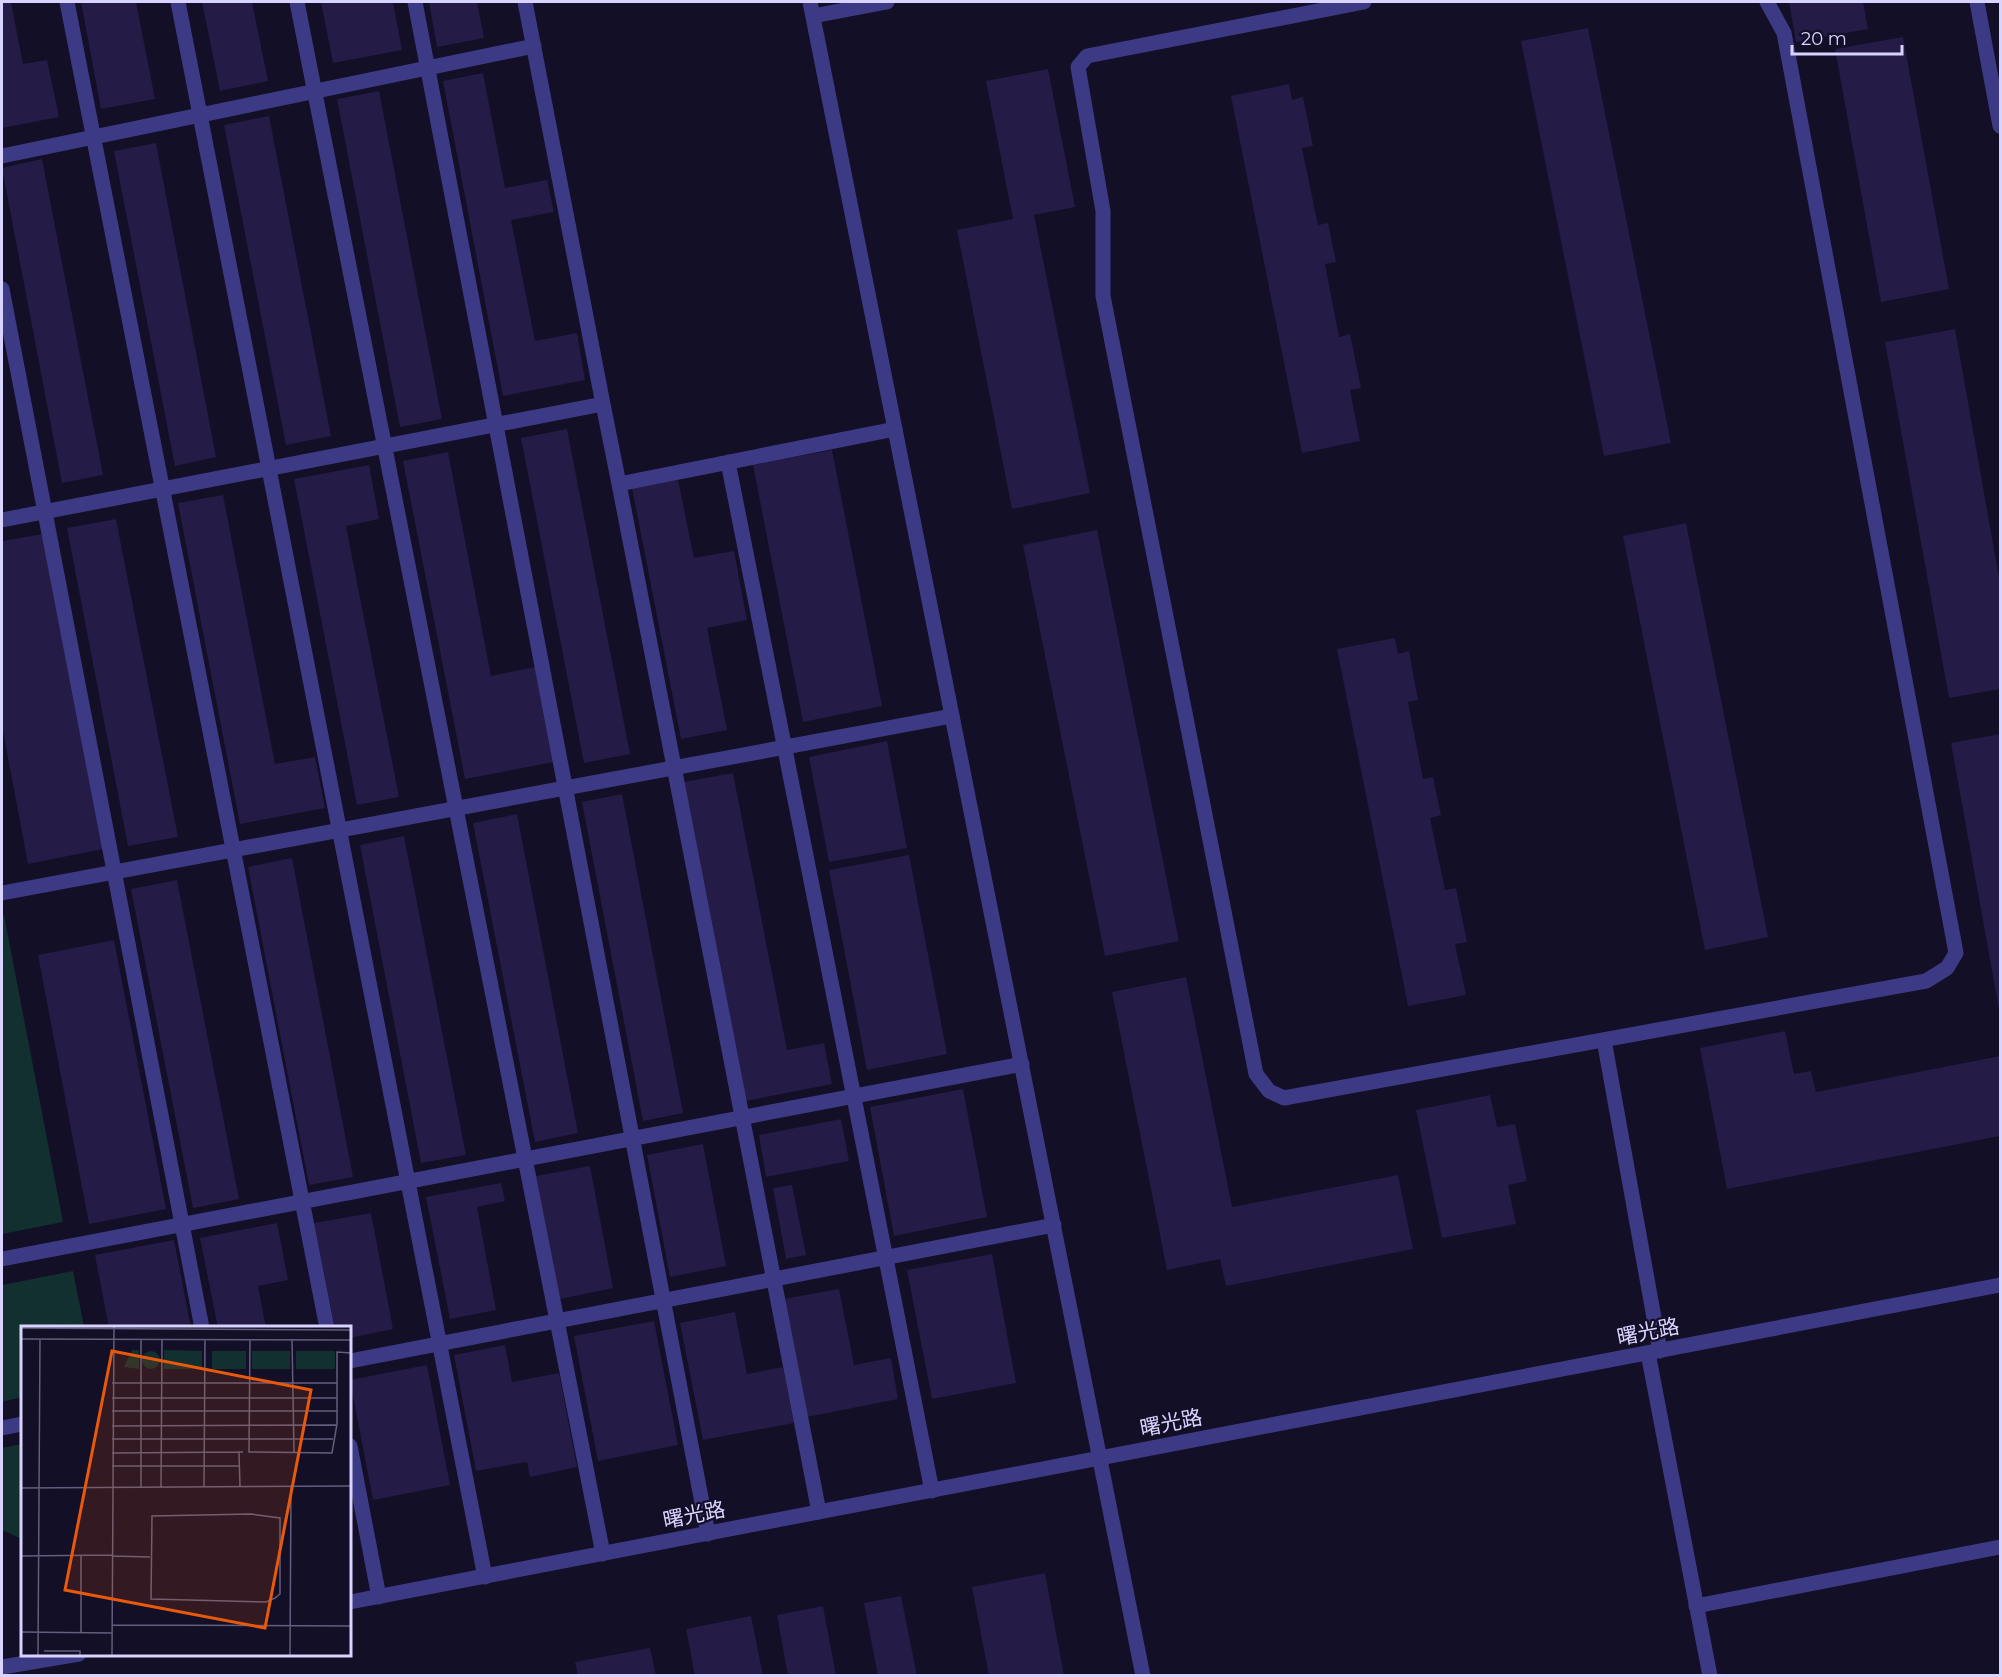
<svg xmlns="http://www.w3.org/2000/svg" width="2002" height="1677" font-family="Montserrat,'Noto Sans SC',sans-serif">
	<rect width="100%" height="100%" fill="#130f26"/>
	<path fill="#12302f" d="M4,915l59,307 -61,12v-318z
		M73,1271l11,56 -62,1v69l-20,5v-117z
		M22,1444v95l-20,-9v-82z"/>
	<path fill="#241b47" d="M2,2h9l12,62 24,-4 12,57 -57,11z
		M81,2h55l19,97 -54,10z
		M202,2h50l16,79 -48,10z
		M321,2h72l9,48 -69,13z
		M429,2h48l7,36 -47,9z
		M1789,2h74l5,27 -72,13z
		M1588,28l83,415 -67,13 -83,-415z
		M1903,37l46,252 -68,13 -46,-253z
		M1048,69l27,138 -41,8 56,278 -78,16 -55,-279 56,-11 -27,-138z
		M483,73l22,115 42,-8 7,32 -43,8 24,121 42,-8 8,47 -82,16 -60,-315z
		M1289,84l3,16 11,-3 10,49 -11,2 16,77 10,-2 8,39 -11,2 14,73 11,-3 11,54 -11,2 10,51 -58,12 -71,-357z
		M379,91l63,328 -42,8 -63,-328z
		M269,116l62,320 -45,9 -62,-320z
		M156,143l60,314 -41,9 -61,-315z
		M42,159l61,316 -41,8 -60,-315z
		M1955,329l45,254v106l-51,9 -64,-356z
		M567,429l63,325 -46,9 -63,-325z
		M832,450l50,256 -79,16 -50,-257z
		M448,452l43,224 44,-9 19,95 -89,17 -62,-318z
		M369,465l10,54 -33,7 53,271 -42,8 -63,-326z
		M678,480l16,78 40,-7 13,69 -40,8 20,102 -46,9 -49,-251z
		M223,495l52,269 40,-7 10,51 -85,16 -62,-321z
		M116,519l62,318 -50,9 -61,-318z
		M1686,523l82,414 -63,13 -82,-414z
		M1097,530l82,411 -74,15 -82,-411z
		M43,534l60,315 -75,15 -26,-138v-185z
		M1395,638l3,16 11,-3 9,49 -10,2 15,77 10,-2 8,38 -11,3 15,72 11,-2 11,54 -12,2 11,51 -58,11 -71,-357z
		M2000,734v275h-1l-48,-266z
		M887,741l20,107 -78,14 -20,-105z
		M733,773l54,277 37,-7 8,41 -86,17 -62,-319z
		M622,794l61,319 -40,8 -61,-319z
		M517,814l61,319 -43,9 -62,-319z
		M404,836l62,319 -45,8 -61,-318z
		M909,855l38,199 -80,16 -38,-200z
		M292,858l61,319 -44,8 -61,-318z
		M177,880l62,319 -46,9 -62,-319z
		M114,940l52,269 -77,15 -51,-269z
		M1186,977l46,230 166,-32 15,74 -187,37 -6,-27 -53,11 -55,-278z
		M1785,1031l9,43 17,-3 5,21 184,-36v80l-273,53 -27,-141z
		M963,1089l24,128 -93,19 -24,-129z
		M1490,1095l7,32 18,-3 12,57 -19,4 8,39 -74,14 -26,-128z
		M841,1119l8,42 -83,16 -7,-42z
		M703,1144l23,122 -56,11 -23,-122z
		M590,1166l23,122 -53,11 -24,-123z
		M501,1183l4,18 -28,6 19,103 -46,9 -24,-122z
		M792,1185l14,70 -20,4 -13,-71z
		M371,1213l22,116 -43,9v-10h-15l-21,-105z
		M277,1223l11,57 -30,6 8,42h-48l-18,-90z
		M174,1240l17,88h-82l-14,-73z
		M992,1254l24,129 -84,16 -25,-129z
		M839,1289l15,76 37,-7 7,41 -91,18 -23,-118z
		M735,1312l12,62 36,-7 11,56 -91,17 -23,-117z
		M654,1321l24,124 -80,16 -24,-125z
		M505,1345l7,37 47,-9 18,94 -47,10 -3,-15 -51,9 -22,-116z
		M427,1365l23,120 -77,15 -23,-120z
		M1045,1573l19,103h-75l-17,-89z
		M901,1596l16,80h-39l-14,-73z
		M823,1606l13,70h-48l-11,-61z
		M751,1616l12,60h-68l-9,-47z
		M650,1648l6,28h-78l-3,-14z"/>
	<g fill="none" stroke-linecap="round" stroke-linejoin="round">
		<path stroke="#3d3a85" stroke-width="15" d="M67,2l260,1326
			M178,2l307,1575
			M297,2l306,1552
			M415,2l293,1532
			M1364,2l-277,54 -9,11 25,144v85l153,778 13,17 15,7 642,-117 21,-13 9,-15 -172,-920 -17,-31
			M2,156l532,-110
			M2,289l200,1039
			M603,404l16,80 276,-55
			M728,462l204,1029
			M619,484l200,1028
			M2,520l601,-116 -78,-402
			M2,893l950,-177
			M1604,1040l56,311
			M2,1259l1020,-195
			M350,1361l704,-136
			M2,1428l20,-4
			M350,1446l29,151
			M1696,1606l304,-59"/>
		<path stroke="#3d3a85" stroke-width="15" d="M1977,2l23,124
			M1648,1353l62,323"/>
		<path stroke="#3d3a85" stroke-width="15" d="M810,2l333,1674
			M813,16l74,-14
			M350,1602l1650,-317
			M2,1667l77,-13"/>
	</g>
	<g text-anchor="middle" stroke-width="4.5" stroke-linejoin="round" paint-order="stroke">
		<g font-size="21" fill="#d9d4ff" stroke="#130f26">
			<text transform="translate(1648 1332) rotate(-11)" y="7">曙光路</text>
			<text transform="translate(1171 1423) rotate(-11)" y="7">曙光路</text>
			<text transform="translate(694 1515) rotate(-11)" y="7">曙光路</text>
		</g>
	</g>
	<g transform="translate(21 1326)">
		<rect width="330" height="330" fill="#130f26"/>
		<path d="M111,24h7v19l-15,-2zM143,24l38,1v18h-38zM121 34a9 9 0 1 1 18 0a9 9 0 1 1-18 0ZM191,25h34v18h-34zM231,25h38v18h-38zM275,25h39v18h-39z" fill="#12302f"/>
		<path fill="none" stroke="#625e7d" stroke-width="1.5" d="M0,2l330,2M0,13l330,1M229,13l-1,113 83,1 5,-29v-72l14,1M271,13l2,113M91,57h225M91,72h225M91,85h225M91,100l224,-1M91,113h221M91,127l127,-1M91,140h128M120,161v-148M140,161l1,-148M183,161l1,-148M219,161l-1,-35h4M0,162l330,-2M230,188l29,4v76l-5,4 -9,4 -115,-3 1,-83zM60,229v77M0,230l91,-1M91,230l38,1M91,299l239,1M0,306l91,1M23,325h36v4M17,329l2,-316M91,329l2,-328M269,329l1,-169"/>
		<path fill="#e8590c" fill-opacity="0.15" stroke="#e8590c" stroke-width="3" d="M91,25l199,39 -46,238 -200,-38z"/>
		<rect width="330" height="330" fill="none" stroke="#d9d4ff" stroke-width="3"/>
	</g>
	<rect width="2002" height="1677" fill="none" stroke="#d9d4ff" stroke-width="6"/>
	<path d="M1792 45v9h110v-9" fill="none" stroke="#d9d4ff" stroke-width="3"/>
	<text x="1801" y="45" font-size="18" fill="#d9d4ff" stroke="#130f26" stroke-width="4.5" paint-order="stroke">20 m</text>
</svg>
